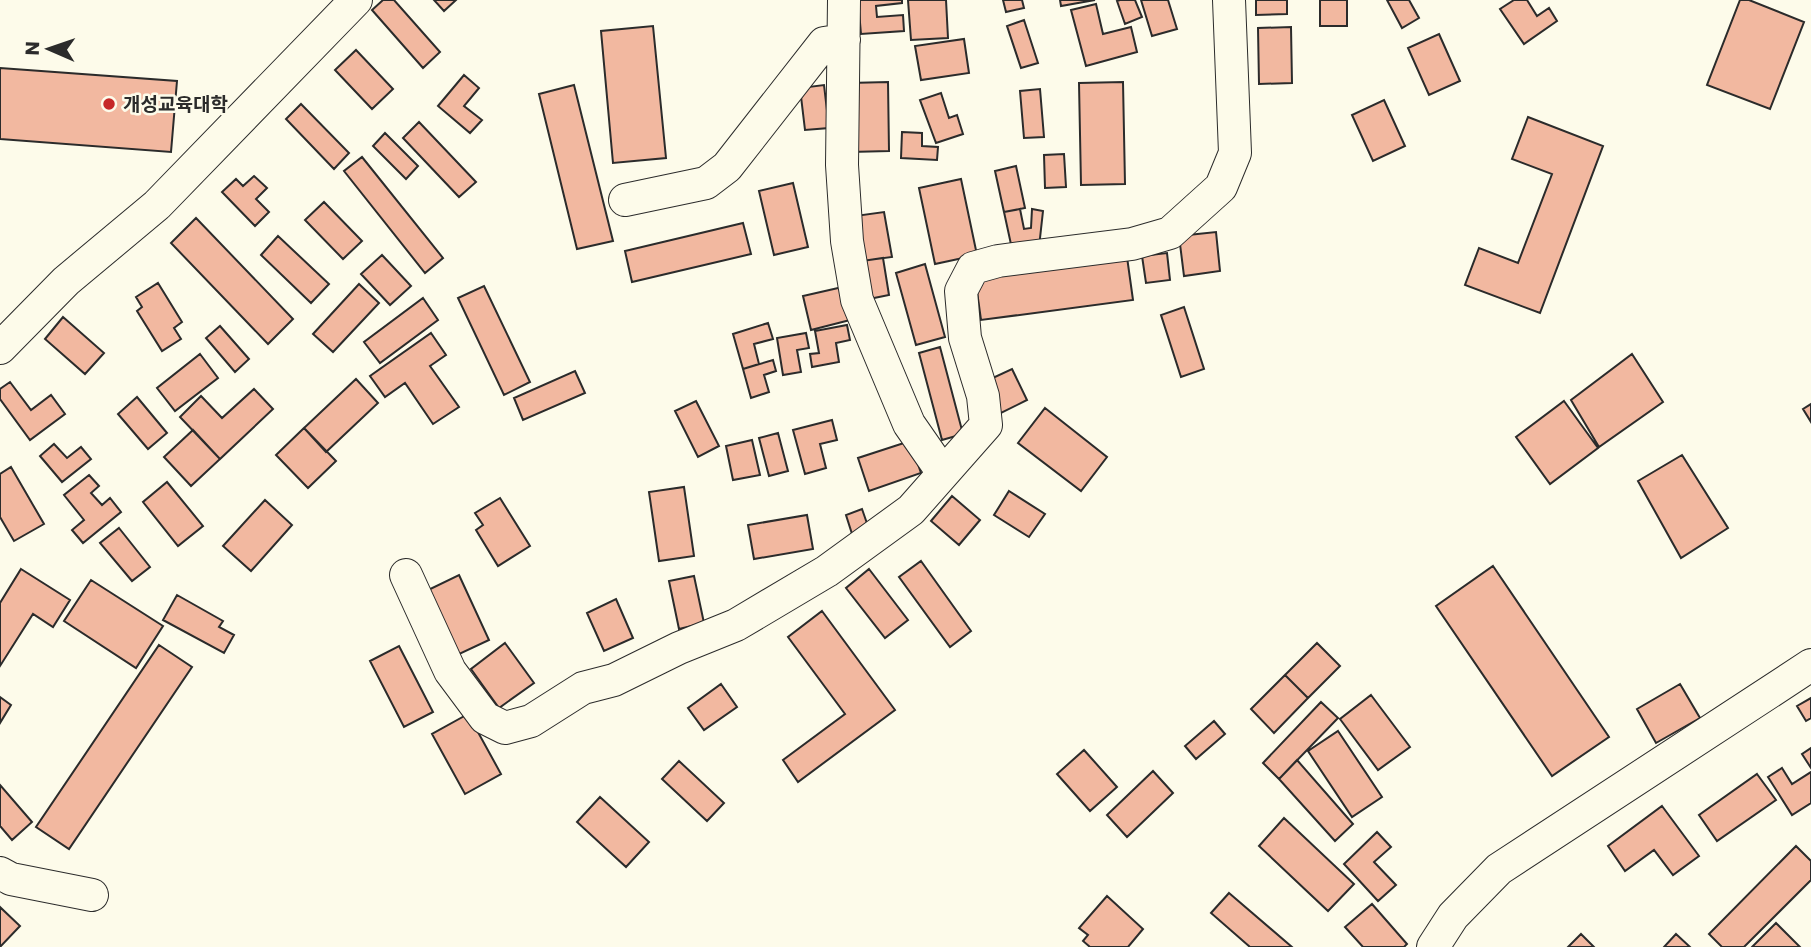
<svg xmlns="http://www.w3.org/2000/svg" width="1811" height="947" font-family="Poppins,'Noto Sans KR',sans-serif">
	<rect width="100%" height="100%" fill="#fdfbea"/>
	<path fill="#f2b8a0" stroke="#2b2b2b" stroke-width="2" d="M383,0h11l46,52 -17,16 -51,-58z
		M434,0h22l-12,11z
		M858,0h44v3l-26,3 1,11 26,-2 1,16 -43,3z
		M908,0h38l2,38 -37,2z
		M1003,0h19l2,8 -18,4z
		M1060,0h35l-34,6z
		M1120,0h15l7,17 -17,7 -8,-23z
		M1141,0h27l9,29 -25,7z
		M1256,0h31v14l-31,1z
		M1320,0h27v26h-27z
		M1387,0h22l10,18 -17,10z
		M1514,0h13l10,16 12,-8 8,13 -33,23 -24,-35z
		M1740,0h9l55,22 -34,87 -63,-24z
		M1096,4l7,30 28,-7 6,25 -51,14 -15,-56z
		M1024,20l14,43 -17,5 -14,-42z
		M653,26l13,132 -53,5 -12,-132z
		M1291,27l1,56 -33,1 -1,-56z
		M1439,34l21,47 -31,14 -21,-47z
		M964,39l5,34 -48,7 -6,-34z
		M356,50l37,39 -21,20 -37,-39z
		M0,68l177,13 -6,71 -171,-13z
		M464,75l15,13 -15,18 18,14 -12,13 -32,-27z
		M888,82l1,69 -39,1 -1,-69z
		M1123,82l2,102 -44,1 -2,-102z
		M574,85l39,156 -36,8 -38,-155z
		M824,85l5,43 -24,2 -5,-42z
		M1040,89l4,48 -20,1 -4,-47z
		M941,93l8,25 8,-3 6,19 -27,9 -16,-43z
		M1384,100l21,46 -32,15 -21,-46z
		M301,104l48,49 -15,16 -48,-50z
		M1528,117l75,29 -63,167 -75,-28 14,-37 39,15 34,-89 -40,-15z
		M419,122l57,60 -17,15 -56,-59z
		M902,132l20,1v13l16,1 -1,13 -36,-2z
		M385,133l33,33 -12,13 -33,-33z
		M1064,154l2,33 -21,1 -1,-33z
		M362,157l81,101 -18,15 -81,-102z
		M1016,166l9,42 -21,4 -9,-41z
		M254,176l13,12 -11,11 13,13 -14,14 -33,-34 14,-13 7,7z
		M961,179l16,76 -42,9 -16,-76z
		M793,183l15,64 -34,8 -15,-64z
		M324,202l38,39 -19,18 -38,-39z
		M1020,209l4,20 7,-1 1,-19 11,2 -4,36 -27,2 -8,-37z
		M884,212l8,45 -30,4 -7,-45z
		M196,218l97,101 -25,25 -97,-101z
		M743,223l8,31 -119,28 -7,-31z
		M1216,232l4,39 -36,5 -5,-40z
		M278,236l51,48 -18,19 -50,-48z
		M1167,253l3,27 -24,3 -4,-27z
		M382,255l29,31 -21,19 -29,-31z
		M1127,257l6,43 -152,20 -6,-43z
		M883,258l6,37 -20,4 -7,-38z
		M925,264l20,73 -29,8 -20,-72z
		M158,283l24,39 -8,6 7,11 -19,12 -25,-40 5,-4 -6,-10z
		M359,284l20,19 -46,49 -20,-18z
		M484,286l46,96 -26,13 -46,-97z
		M847,286l7,33 -43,11 -8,-34z
		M423,298l15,22 -58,43 -16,-21z
		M1184,307l20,62 -23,8 -20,-62z
		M63,317l41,36 -19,21 -40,-35z
		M768,323l5,16 -19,5 5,20 -16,5 -10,-35z
		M847,325l3,15 -14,3 3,19 -27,5 -2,-13 9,-1 -4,-22z
		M220,326l29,33 -14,13 -29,-34z
		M431,333l15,22 -16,11 29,41 -26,17 -28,-41 -20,14 -15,-21z
		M806,333l3,15 -12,2 4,22 -18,3 -6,-37z
		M940,347l23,87 -21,6 -23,-87z
		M200,354l18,24 -43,33 -18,-23z
		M1632,354l31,48 -64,45 -28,-47z
		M773,360l3,11 -12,4 5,17 -18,6 -8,-29z
		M1012,369l15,31 -28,14 -15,-32z
		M575,371l10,22 -62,27 -9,-22z
		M356,379l22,24 -52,49 -22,-24z
		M10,382l21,28 20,-15 14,19 -35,26 -30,-41v-10z
		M254,389l19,20 -53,50 -40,-42 21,-21 21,22z
		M137,397l30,36 -19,16 -30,-35z
		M696,401l23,45 -21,11 -23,-46z
		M1564,401l34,47 -48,36 -34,-47z
		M1811,404v18l-8,-13z
		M1045,408l62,49 -26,34 -63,-48z
		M832,420l5,20 -17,4 6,24 -21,6 -12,-44z
		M304,428l32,33 -28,27 -32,-33z
		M193,430l27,29 -29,27 -27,-29z
		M778,433l10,38 -19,5 -10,-38z
		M752,440l8,35 -27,5 -7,-34z
		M910,441l11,32 -52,18 -11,-33z
		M54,444l13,14 14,-11 10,12 -29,23 -22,-26z
		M1682,455l46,73 -47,30 -43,-77z
		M11,467l33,57 -30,17 -14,-24v-43z
		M89,475l10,11 -8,7 11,12 8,-7 11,14 -38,31 -11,-13 12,-10 -20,-25z
		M167,482l36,44 -25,20 -35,-44z
		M684,487l10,69 -35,5 -10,-69z
		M1009,491l36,23 -16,23 -35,-22z
		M952,496l28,24 -21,25 -28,-24z
		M500,498l30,48 -32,20 -22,-36 7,-5 -8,-12z
		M265,500l27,25 -41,46 -28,-25z
		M862,509l8,23 -17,5 -7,-22z
		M807,515l6,34 -59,10 -6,-34z
		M119,528l31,39 -18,14 -32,-38z
		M921,561l50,70 -21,16 -51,-70z
		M1493,566l116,171 -57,39 -116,-170z
		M21,569l49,31 -17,27 -20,-13 -33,52v-63z
		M869,569l39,51 -23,18 -39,-50z
		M459,575l30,65 -34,16 -31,-64z
		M694,576l10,47 -25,6 -10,-48z
		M91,580l72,46 -27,42 -72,-47z
		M177,595l46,26 -4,6 15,8 -10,18 -61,-33z
		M616,599l17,39 -29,13 -17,-38z
		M822,611l73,99 -97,72 -15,-22 62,-46 -57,-77z
		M505,643l29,40 -35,25 -28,-39z
		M1317,643l23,23 -32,32 -23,-23z
		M159,645l33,22 -123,182 -33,-22z
		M399,646l34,66 -29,15 -34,-66z
		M1285,675l23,23 -34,35 -23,-24z
		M721,684l16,23 -33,23 -16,-22z
		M1680,684l20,34 -44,25 -19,-34z
		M1371,695l39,52 -32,23 -38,-51z
		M0,697l11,8 -11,18z
		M1811,698v20l-5,3 -9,-15z
		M1321,702l17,16 -59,61 -16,-16z
		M468,714l33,60 -36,20 -33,-60z
		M1214,721l11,13 -29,25 -11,-13z
		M1338,731l44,66 -30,20 -44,-66z
		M1811,748v20l-9,-14z
		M1084,750l33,37 -27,24 -33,-37z
		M1297,760l56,64 -18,17 -56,-62z
		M679,761l45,42 -17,18 -45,-42z
		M1782,768l10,16 19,-12v31l-19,12 -24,-38z
		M1153,771l20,22 -46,44 -20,-22z
		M1757,774l19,26 -59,41 -18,-26z
		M0,785l32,37 -20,18 -12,-14z
		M600,797l49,45 -23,25 -49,-45z
		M1662,806l37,50 -26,19 -19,-25 -29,21 -17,-25z
		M1284,818l70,66 -26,27 -69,-65z
		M1377,832l14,15 -17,15 22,23 -18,16 -34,-37z
		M1796,846l15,15v19l-67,67h-22l-13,-13z
		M1229,893l63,54h-42l-39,-34z
		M1107,896l36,33 -15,18h-38l-7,-6 5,-6 -9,-7z
		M1372,904l35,40 -3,3h-41l-18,-20z
		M0,907l20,19 -20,21z
		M1776,923l24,24h-48z
		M1581,934l13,13h-26z
		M1676,934l14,13h-26z"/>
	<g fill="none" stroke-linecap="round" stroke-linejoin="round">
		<g stroke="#2b2b2b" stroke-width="34">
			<path id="minor" d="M844,0l-2,165 5,76 10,59 52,124 34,49
				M625,200l81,-17 21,-16 97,-124 20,-3
				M0,348l66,-67 91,-76 199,-205
				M406,575l44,96 35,47 20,10 26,-7 52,-33 31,-8 65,-32 57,-23 91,-54 84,-61 75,-85 -3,-29 -18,-58 -4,-47 12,-23 25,-7 134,-17 38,-11 51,-46 14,-34 -6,-153
				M0,873l11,6 81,16
				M1433,947l20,-31 46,-47 312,-204"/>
		</g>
		<use href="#minor" stroke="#fdfbea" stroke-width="32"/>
	</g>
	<circle fill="#c62828" stroke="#fdfbea" stroke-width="2.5" cx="109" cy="104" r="7"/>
	<g text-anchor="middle" stroke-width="5" stroke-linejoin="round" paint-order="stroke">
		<g font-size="19" font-weight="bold" fill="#2b2b2b" stroke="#fdfbea" text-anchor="start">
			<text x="123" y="111">개성교육대학</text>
		</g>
	</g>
	<g transform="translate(49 49) rotate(272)" stroke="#fdfbea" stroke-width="5" paint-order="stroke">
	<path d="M0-5L12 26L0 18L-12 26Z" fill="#2b2b2b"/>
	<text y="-10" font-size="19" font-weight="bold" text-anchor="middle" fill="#2b2b2b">N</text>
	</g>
</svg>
